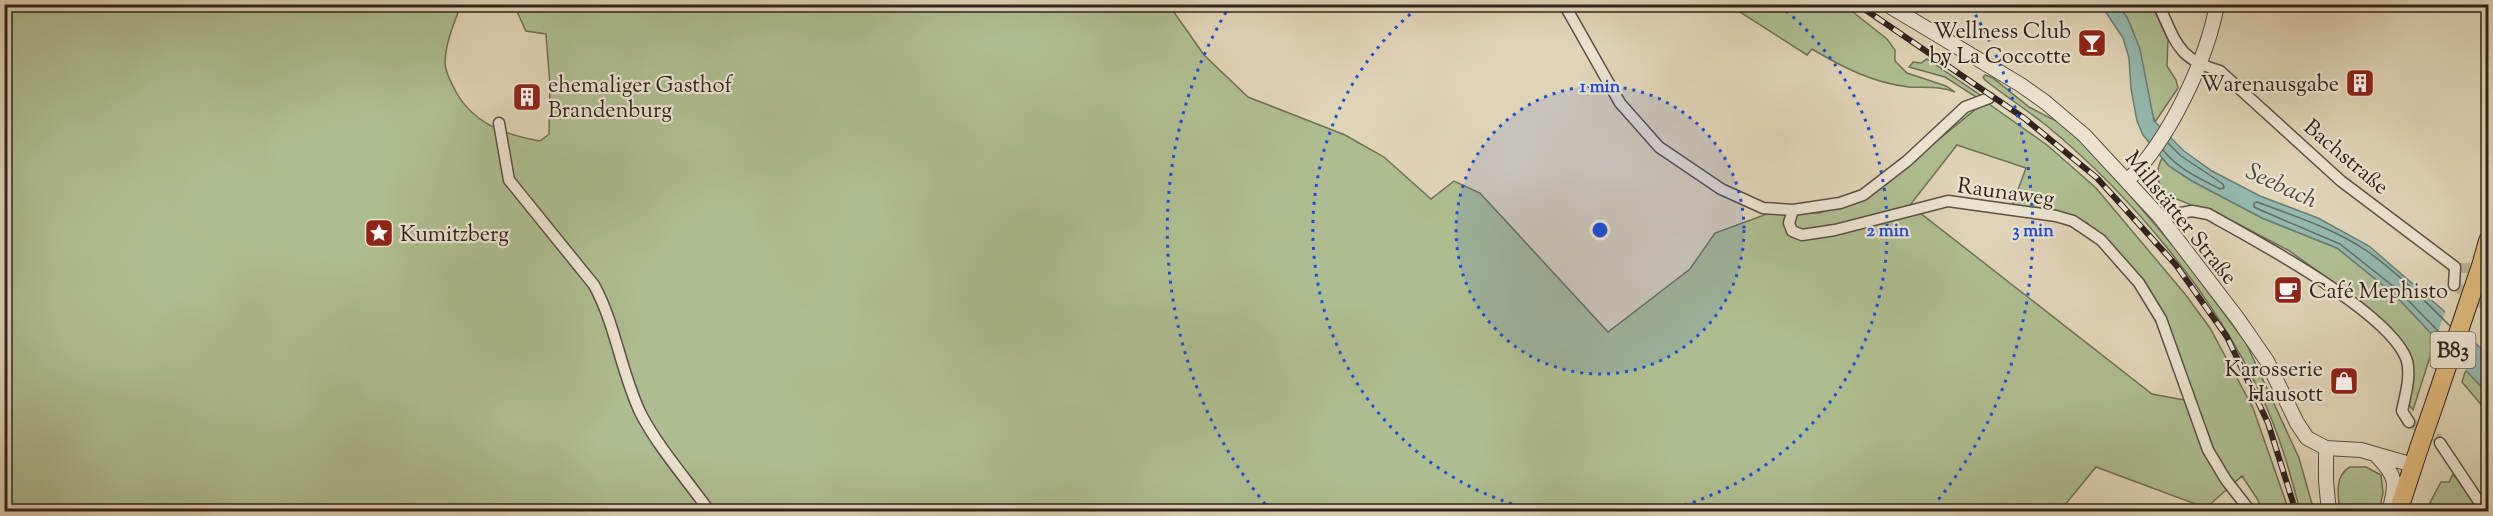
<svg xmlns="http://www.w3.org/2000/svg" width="2493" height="516" font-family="'Sorts Mill Goudy',serif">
	<rect width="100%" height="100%" fill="#e0d4b7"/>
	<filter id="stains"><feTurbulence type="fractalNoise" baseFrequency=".00333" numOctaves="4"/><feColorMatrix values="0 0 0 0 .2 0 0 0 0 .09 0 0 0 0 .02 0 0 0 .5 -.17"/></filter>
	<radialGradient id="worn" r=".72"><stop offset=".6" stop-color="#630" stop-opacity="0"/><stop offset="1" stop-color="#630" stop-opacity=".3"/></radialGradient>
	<path fill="#aebd91" stroke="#707058" stroke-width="1.5" fill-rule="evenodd" d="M4,5h457c-7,18 -15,36 -16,57 0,10 5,18 9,26 17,35 51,47 86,53l9,-7 1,-49 -4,-51 -20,-3 -12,-26h655l35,50 44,42 97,38 39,22 47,42 23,-18 26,12 128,139 82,-63 25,-36 52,-19 52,-1 49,-16 108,-88 13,-5 58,41 49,43 89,106 25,34 43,80 36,103h-27l-4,-11 -16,-24 -36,32 -110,-41 -37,45 -2054,-1zM1957,145l69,23 -14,38 52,8 23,9 27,28 52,70 29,81 -43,-8 -242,-189z
		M1729,5h115l43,34 8,11v11l12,12 39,13 9,6c-15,-6 -30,-4 -46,-5 -36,-4 -67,-20 -97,-38l-5,6z
		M2118,5h34l16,35 -1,26 9,14 2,8 -23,34c-14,-41 -9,-80 -37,-117z
		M1927,59l56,38 -4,2 -34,-22 -36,-10 4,-5 8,1z
		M1985,75l8,3 36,29 35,18 36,35 79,93 67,90 53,115 15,53h-14c-10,-39 -21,-78 -39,-116 -47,-100 -129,-199 -214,-269 -20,-16 -42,-30 -62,-46l-2,-3z
		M2162,158l7,8 23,15 70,37 75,30 57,46 42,44 -23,72 -4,-5 1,-47 -2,-7 -11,-14 -33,-33 -76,-54 -52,-27 -72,-29c-7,-13 -9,-22 -2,-36z
		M2466,369l22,25v38l-5,-10 1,-14 -22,-26z
		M2350,467h16l15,8 2,18 -4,18h-39c-2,-15 -6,-35 10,-44z
		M2453,474l28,37 -56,1 16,-30h8z"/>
	<path fill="#94b8ad" stroke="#6c7d74" stroke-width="1.5" d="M2101,5h17l9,12 13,32 14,72 30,30 28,20 48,25 58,22 51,28 74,64 45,46v38l-94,-100 -57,-46 -75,-30 -70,-37 -23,-15 -26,-31 -6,-14 -6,-32 -2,-31 -6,-20z"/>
	<path fill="#e0d4b7" d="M2446,309l31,31 -12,32 -30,-31z"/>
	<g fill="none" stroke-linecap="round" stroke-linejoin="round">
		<path stroke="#626e66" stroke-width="1.5" d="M2163,150c15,19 36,28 57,39l4,-1 -1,-4 -42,-28 -13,-13
			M2445,338l-47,-48 -58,-46 -75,-32 -11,-5v-4l3,-1c37,14 76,26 110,49 30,21 57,49 83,75"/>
		<path stroke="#bdb198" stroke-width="10" stroke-dasharray="10 5" stroke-linecap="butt" d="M2460,268h23
			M2454,285l34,23
			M2409,422l28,16 3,5"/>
		<g stroke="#5d5044" stroke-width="13">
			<path id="minor" d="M1564,4l56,99 39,44 62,42 42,19 30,2 47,-7 23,-8 44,-34 58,-54 24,-9
				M2158,4c19,39 18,54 62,67l121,110 114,86 -1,18
				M499,123l10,57 85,105c22,40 27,88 47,129 17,33 47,67 69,98
				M1793,210l-4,13 3,8 10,4 33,-5 113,-29 108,15 17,5 28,19 38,43 22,36 47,131 18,30 25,32
				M2160,217l32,-6 16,3c45,25 184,99 199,147 4,16 -2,35 -5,50l7,11
				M2488,308v1
				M2440,443l46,69"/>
		</g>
		<g stroke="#5d5044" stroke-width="16">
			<path id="tertiary" d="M1886,4l135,81 24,17 39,33 76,82 78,102 29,42 30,62 10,15 19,10 35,2 52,15
				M2128,180c41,-40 79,-120 89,-176
				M2326,448v33l3,31
				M2377,456c20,21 20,27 12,56"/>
		</g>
		<g stroke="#31241e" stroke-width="20">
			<path id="primary" d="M2481,266l7,-25
				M2435,402l35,-104
				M2398,512l21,-64"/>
		</g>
		<use href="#minor" stroke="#ebe3d0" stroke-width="10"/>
		<use href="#tertiary" stroke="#ebe3d0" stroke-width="14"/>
		<use href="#primary" stroke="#e0ba7c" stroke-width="18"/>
		<g stroke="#31241e" stroke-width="6">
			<path id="rail" d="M1857,4l167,114 73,60 79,87 51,72 41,86 28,89"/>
		</g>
		<use href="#rail" stroke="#ebe3d0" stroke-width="4" stroke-dasharray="11" stroke-linecap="butt"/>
		<g stroke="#31241e" stroke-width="20" stroke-linecap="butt">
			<path id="primary-bridge" d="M2470,298l11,-32
				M2419,448l16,-46"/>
		</g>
		<use href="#primary-bridge" stroke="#e0ba7c" stroke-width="18"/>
	</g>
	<circle cx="1600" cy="230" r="144" fill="#1d4ed8" fill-opacity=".12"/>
	<g fill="none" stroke="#1d4ed8" stroke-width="3" stroke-dasharray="3 6">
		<circle cx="1600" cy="230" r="144"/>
		<path d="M1538 511A288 288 0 0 1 1421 5M1779 5A288 288 0 0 1 1662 511"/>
		<path d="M1271 511A433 433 0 0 1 1229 7M1971 7A433 433 0 0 1 1929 511"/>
	</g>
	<defs>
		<g id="bar-square" transform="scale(1.5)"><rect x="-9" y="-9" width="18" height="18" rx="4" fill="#8f2418" stroke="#ebe3d0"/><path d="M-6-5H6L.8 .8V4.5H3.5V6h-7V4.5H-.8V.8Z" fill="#fff"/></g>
		<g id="building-square" transform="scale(1.5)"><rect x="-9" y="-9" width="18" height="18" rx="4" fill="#8f2418" stroke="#ebe3d0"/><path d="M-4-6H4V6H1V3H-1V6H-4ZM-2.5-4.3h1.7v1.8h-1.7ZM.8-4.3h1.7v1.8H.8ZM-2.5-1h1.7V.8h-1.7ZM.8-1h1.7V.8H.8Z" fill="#fff"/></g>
		<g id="sight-square" transform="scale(1.5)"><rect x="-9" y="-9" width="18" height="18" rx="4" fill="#8f2418" stroke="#ebe3d0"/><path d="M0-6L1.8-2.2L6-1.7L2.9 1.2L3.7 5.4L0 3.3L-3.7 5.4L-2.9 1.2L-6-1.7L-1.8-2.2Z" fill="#fff"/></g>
		<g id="cafe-square" transform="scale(1.5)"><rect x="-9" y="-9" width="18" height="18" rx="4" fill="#8f2418" stroke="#ebe3d0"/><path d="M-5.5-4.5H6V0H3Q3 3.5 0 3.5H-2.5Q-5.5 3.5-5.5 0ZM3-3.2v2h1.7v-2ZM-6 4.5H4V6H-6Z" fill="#fff"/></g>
		<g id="shop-square" transform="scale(1.5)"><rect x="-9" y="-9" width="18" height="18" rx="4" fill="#8f2418" stroke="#ebe3d0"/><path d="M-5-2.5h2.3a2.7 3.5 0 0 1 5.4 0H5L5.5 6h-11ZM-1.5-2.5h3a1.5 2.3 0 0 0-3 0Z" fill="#fff"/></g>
	</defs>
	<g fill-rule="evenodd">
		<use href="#bar-square" x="2092" y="43"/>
		<use href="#building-square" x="2360" y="83"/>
		<use href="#building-square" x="527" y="97"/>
		<use href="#sight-square" x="379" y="233"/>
		<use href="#cafe-square" x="2288" y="290"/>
		<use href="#shop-square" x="2344" y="381"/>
	</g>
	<g text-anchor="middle" stroke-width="4.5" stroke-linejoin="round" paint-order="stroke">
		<rect fill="#ebe3d0" stroke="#695d53" stroke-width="1.5" x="2430.5" y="332" width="45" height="36" rx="4.5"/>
		<g font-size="21" font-weight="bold" fill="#31241e">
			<text x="2453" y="357">B83</text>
		</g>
		<g font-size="22" fill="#31241e" stroke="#ebe3d0" text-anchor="end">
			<text x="2071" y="38">Wellness Club<tspan x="2071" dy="25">by La Coccotte</tspan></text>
			<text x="2339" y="91">Warenausgabe</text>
			<text x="548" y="92" text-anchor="start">ehemaliger Gasthof<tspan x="548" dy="25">Brandenburg</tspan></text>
			<text x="400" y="241" text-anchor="start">Kumitzberg</text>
			<text x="2309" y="298" text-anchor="start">Café Mephisto</text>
			<text x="2323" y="376">Karosserie<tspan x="2323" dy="25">Hausott</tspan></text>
		</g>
		<g font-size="22" fill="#31241e" stroke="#ebe3d0">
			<text transform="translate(2347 156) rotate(40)" y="8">Bachstraße</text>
			<text transform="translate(2006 191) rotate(8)" y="8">Raunaweg</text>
			<text transform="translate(2182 217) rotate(51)" y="8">Millstätter Straße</text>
		</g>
		<g font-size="24" font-style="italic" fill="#4a4942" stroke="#ebe3d0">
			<text transform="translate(2282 185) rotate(25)" y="8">Seebach</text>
		</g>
	</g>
	<circle cx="1600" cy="230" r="9" fill="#1d4ed8" stroke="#ebe3d0" stroke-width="3"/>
	<g font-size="18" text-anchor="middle" font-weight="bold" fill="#1d4ed8" stroke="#ebe3d0" stroke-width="4.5" stroke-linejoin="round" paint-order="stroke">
		<text x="1600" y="92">1 min</text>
		<text x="1888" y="236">2 min</text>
		<text x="2033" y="236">3 min</text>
	</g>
	<rect width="2493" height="516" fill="none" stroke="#e0d4b7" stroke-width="24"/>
	<rect x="6" y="6" width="2481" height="504" fill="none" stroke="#31241e" stroke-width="3"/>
	<rect x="12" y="12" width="2469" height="492" fill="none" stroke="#31241e" stroke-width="1.5"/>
	<rect width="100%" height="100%" filter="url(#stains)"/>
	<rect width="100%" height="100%" fill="url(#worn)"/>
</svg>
